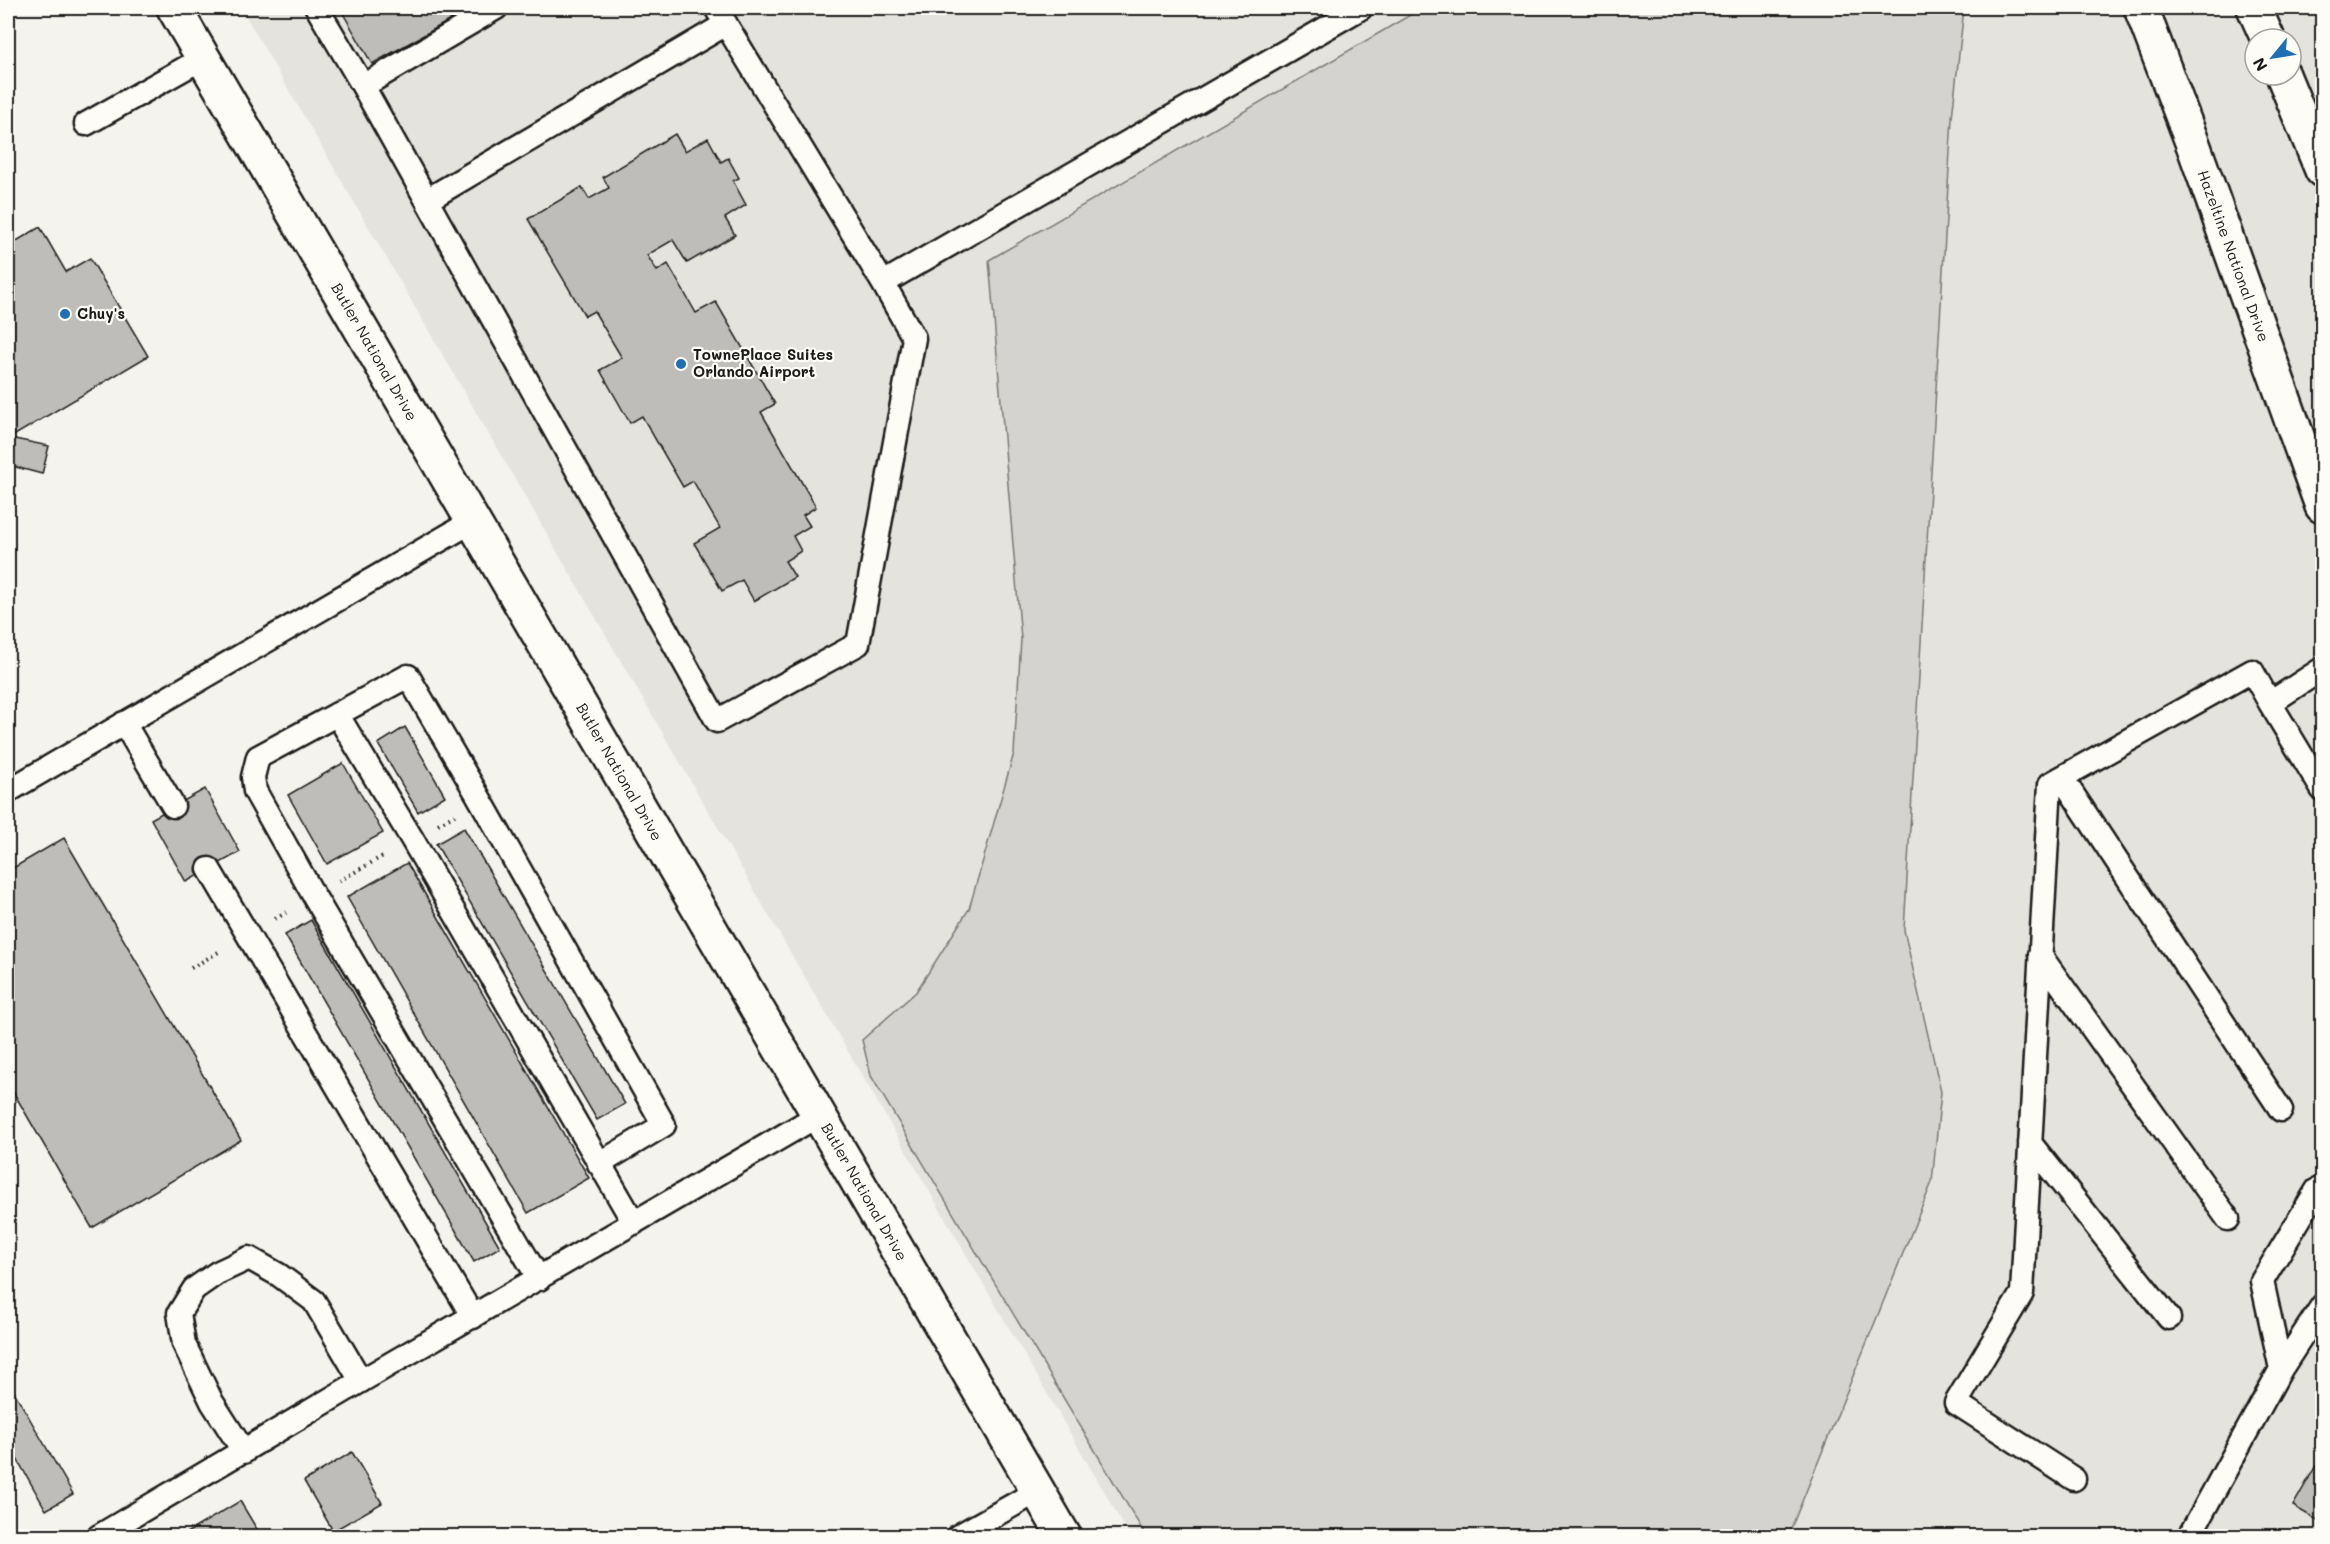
<svg xmlns="http://www.w3.org/2000/svg" width="2330" height="1544" font-family="Mali,sans-serif">
	<rect width="100%" height="100%" fill="#f4f3ee"/>
	<filter id="ink" filterUnits="userSpaceOnUse"><feTurbulence type="fractalNoise" baseFrequency=".0167" numOctaves="2"/><feDisplacementMap in="SourceGraphic" scale="12" xChannelSelector="R" yChannelSelector="G"/><feConvolveMatrix kernelMatrix="1 2 1 2 8 2 1 2 1" color-interpolation-filters="sRGB"/></filter>
	<g filter="url(#ink)">
		<path fill="#e4e3de" fill-rule="evenodd" d="M241,8h2081v1528h-1192zM2255,39h36v36h-36z"/>
		<path fill="#d4d3cf" stroke="#787876" stroke-width="1.5" d="M1422,8h542l-12,110 -48,812 37,162 -9,90 -144,354h-642l-275,-460 -9,-36 54,-48 53,-83 45,-156 7,-114 -32,-379z"/>
		<path fill="#bebdba" stroke="#1c1c1c" stroke-width="1.5" d="M340,8h132l-100,56z
			M675,134l10,17 23,-13 13,24 7,-4 11,20 -6,3 13,24 -21,13 10,17 -48,28 -14,-23 -26,15 10,16 11,-7 28,49 20,-11 59,102 -14,8 55,95 -13,8 7,11 -17,10 8,15 -16,10 10,16 -41,24 -12,-21 -20,11 -28,-48 26,-15 -27,-47 -10,6 -41,-71 -12,7 -30,-53 22,-12 -28,-47 -9,5 -57,-97 54,-32 7,12 20,-11 -6,-11z
			M40,227l26,45 24,-14 58,98 -138,82 -2,-4v-188z
			M10,438l39,8 -7,28 -34,-9v-22z
			M405,727l40,69 -27,16 -40,-68z
			M343,763l40,70 -56,31 -39,-69z
			M205,789l35,63 -54,30 -35,-63z
			M464,828l161,276 -28,16 -161,-276z
			M64,838l177,302 -149,88 -84,-145v-212z
			M407,863l182,315 -61,35 -181,-316z
			M311,920l189,327 -26,15 -189,-327z
			M8,1381l65,113 -27,16 -38,-67z
			M352,1452l30,51 -49,28 -29,-50z
			M2322,1455v68l-29,-17z
			M240,1501l21,35h-77l-1,-1z"/>
		<g fill="none" stroke-linecap="round" stroke-linejoin="round">
			<g stroke="#1c1c1c" stroke-width="27">
				<path id="lane" d="M317,8l46,78 354,635 141,-77 56,-306 -31,-55
					M716,8l167,275 478,-275
					M363,86l133,-78
					M86,124l117,-66
					M427,200l299,-176
					M2322,669l-52,34 52,86
					M337,714l75,125 222,384
					M124,723l49,83
					M2062,778l219,332
					M8,791l465,-270
					M209,869l264,448
					M2040,955l188,264
					M2030,1143l139,175
					M539,1279l-225,-383 -59,-105 -2,-14 5,-20 150,-81 69,118 187,331 -65,39
					M2281,1369l41,-63
					M244,1452l-32,-50 -28,-58 -5,-31 15,-24 23,-16 32,-15 30,17 35,26 47,80
					M2074,1479l-118,-76 66,-110 28,-509 202,-113 18,32
					M99,1536l262,-155 458,-266
					M958,1536l80,-45
					M2196,1536l-5,-3 90,-164 -19,-88 55,-91 5,-2"/>
			</g>
			<g stroke="#1c1c1c" stroke-width="38">
				<path id="street" d="M174,8l890,1528
					M2141,8l53,139 128,359
					M2254,8l14,31
					M2283,75l39,95"/>
			</g>
			<path stroke="#1c1c1c" stroke-width="4" stroke-dasharray="1.5 4.5" stroke-linecap="butt" d="M438,824l17,-9
				M339,881l46,-26
				M275,919l14,-8
				M191,968l31,-18"/>
			<use href="#lane" stroke="#fdfcf7" stroke-width="22"/>
			<use href="#street" stroke="#fdfcf7" stroke-width="33"/>
		</g>
	</g>
	<g fill="#1f6fb2" stroke="#fdfcf7" stroke-width="2">
		<circle cx="65" cy="314" r="6"/>
		<circle cx="681" cy="364" r="6"/>
	</g>
	<g text-anchor="middle" stroke-width="4.5" stroke-linejoin="round" paint-order="stroke">
		<g font-size="15" fill="#1c1c1c" stroke="#fdfcf7">
			<text transform="translate(2233 256) rotate(70)" y="5">Hazeltine National Drive</text>
			<text transform="translate(374 352) rotate(60)" y="5">Butler National Drive</text>
			<text transform="translate(619 772) rotate(60)" y="5">Butler National Drive</text>
			<text transform="translate(864 1192) rotate(60)" y="5">Butler National Drive</text>
		</g>
		<g font-size="15" font-weight="bold" fill="#1c1c1c" stroke="#fdfcf7" text-anchor="start">
			<text x="77" y="319">Chuy's</text>
			<text x="693" y="360">TownePlace Suites<tspan x="693" dy="17">Orlando Airport</tspan></text>
		</g>
	</g>
	<rect width="2330" height="1544" fill="none" stroke="#fdfcf7" stroke-width="30"/>
	<rect x="15" y="15" width="2300" height="1514" fill="none" stroke="#1c1c1c" stroke-width="2" filter="url(#ink)"/>
	<g transform="translate(2273 57) rotate(240)"><circle r="28" fill="#fdfcf7" stroke="#a3a29f" stroke-width="1.5"/>
	<path d="M0-4.5L10 22L0 15L-10 22Z" fill="#1f6fb2"/>
	<text y="-9" font-size="16" font-weight="bold" text-anchor="middle" fill="#1c1c1c">N</text>
	</g>
</svg>
